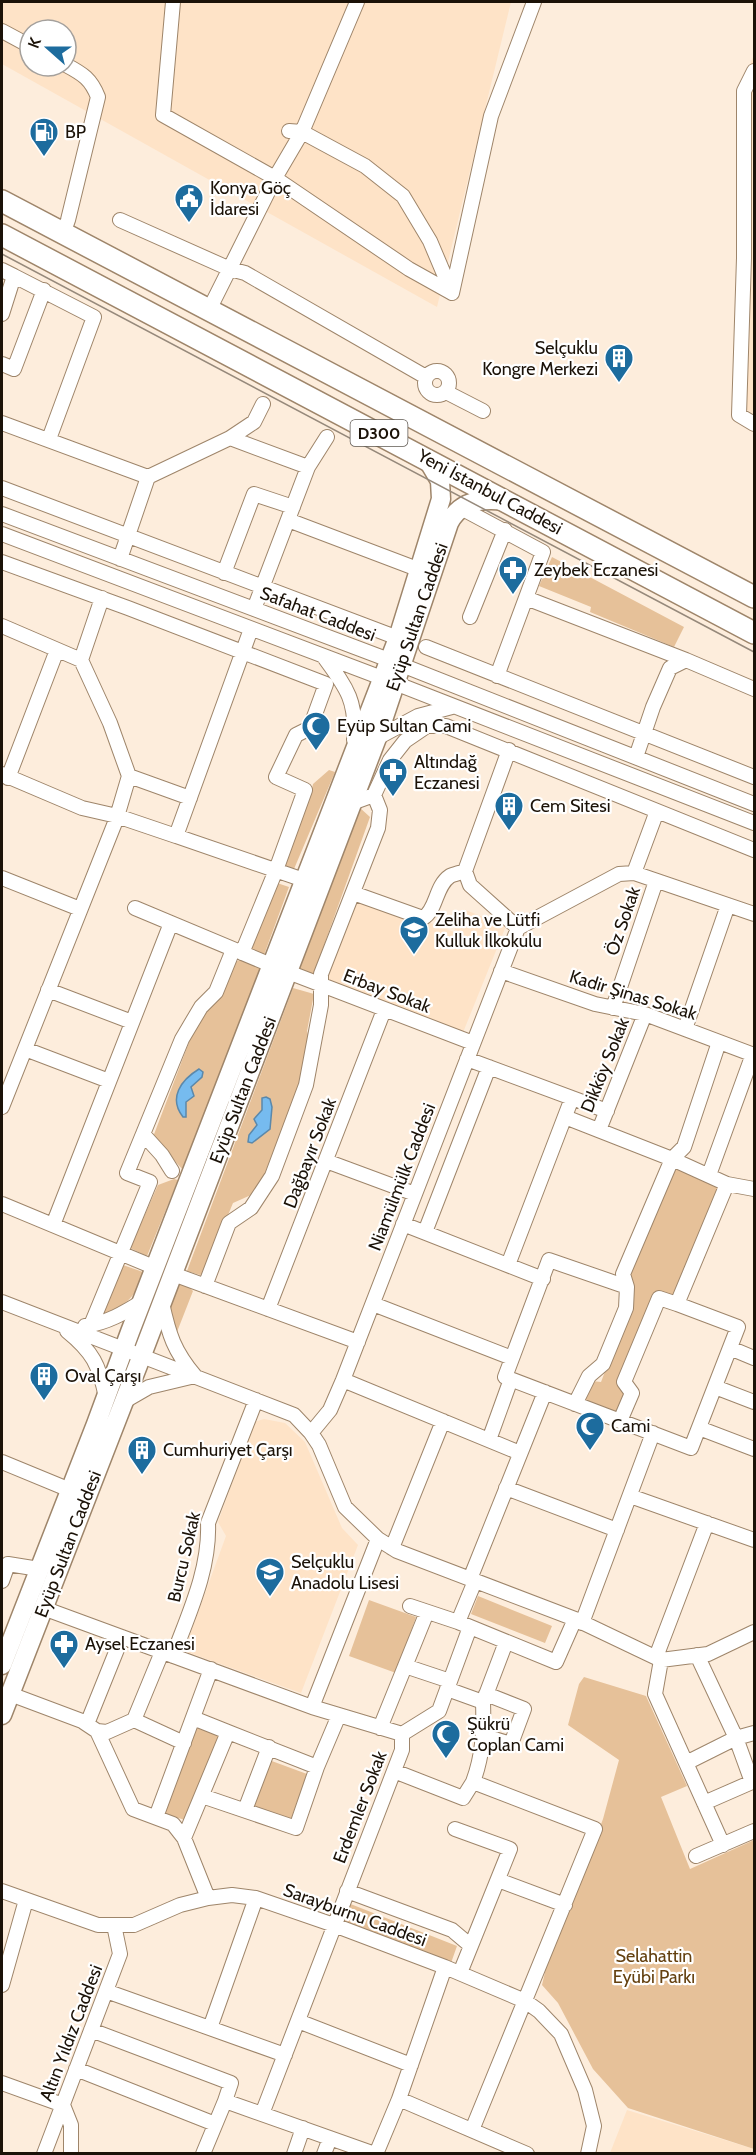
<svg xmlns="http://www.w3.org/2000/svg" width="756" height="2155" font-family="Cabin,sans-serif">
	<rect width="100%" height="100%" fill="#fdeddc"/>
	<path fill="#fee3c7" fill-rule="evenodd" d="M2,2h509l-74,305 -435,-243zM30,30h36v36h-36z
		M754,55v359l-9,-5 -6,-321z
		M358,895l96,37 9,-23 43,17 -44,109 -136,-56z
		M264,1419l21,4 20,19 37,86 16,17 -57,148 -117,-42 42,-115 -8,-14 36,-100z
		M627,2110l127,39v4h-144z"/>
	<path fill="#e6c199" d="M552,557l132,70 -10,20 -84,-35 1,-5 -52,-21z
		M329,770l6,2 -41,97 -10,-4 22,-65 4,-2 3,-14z
		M359,807l11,10 -57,159 -15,-7z
		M277,883l12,4 -25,68 -14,-6z
		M241,959l21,9 -79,202 -30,-33 43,-113 21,-26 17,-35z
		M293,988l21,6 -7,37 4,15 -1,10 -50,130 -9,9 -18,8 -29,70 -4,2 -13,-4z
		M676,1166l43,18 -43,113 -18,-4 -38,90 -1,5 7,3 -9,25 -35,-13 10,-22 9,1 31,-81 2,-12 -5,-14z
		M174,1179l4,1 -31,76 -17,-8 28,-63z
		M123,1265l20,7c-7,29 -20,33 -44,45z
		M179,1283l11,5 3,3 -18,46 -7,-23z
		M478,1596l74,30 -7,17 -74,-29z
		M369,1600l47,17 -20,56 -47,-17z
		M584,1677l62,19 41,90 -26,11 29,72 64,-29v309l-126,-41 -35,-39 -35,-66 -16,-18 4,-17 57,-149 16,-59 -51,-35 11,-41z
		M195,1727l25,7 -35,86 -23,-7z
		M269,1760l38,14 -16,45 -38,-13z
		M348,1903l109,43 -6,17 -108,-43z"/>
	<path fill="#76bbef" stroke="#5b88aa" stroke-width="1.5" d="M199,1069l4,3 -1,5 -11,10 3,9 -8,6v15h-3c-15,-19 -2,-37 16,-48z
		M266,1097l4,2 2,8 -2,22 -18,14 -4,-1 1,-7 8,-10 -3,-6 8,-9v-12z"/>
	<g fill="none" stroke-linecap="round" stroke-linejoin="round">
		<g stroke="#9e856a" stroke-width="16">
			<path id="minor" d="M173,2l-10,113 112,63 134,91 43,24
				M2,31l28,15
				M754,71l-10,20v167l-5,157 15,9
				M289,131l13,1 63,34 38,30 27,45 22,52
				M120,220l110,49 15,4 181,104
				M63,234l5,-14 30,-123c-7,-18 -15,-23 -32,-32
				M2,270l12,6 -12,38
				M14,276l80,41 -45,122
				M452,293l39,-177 43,-114
				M209,310l66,-132 27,-46 55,-130
				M2,364l12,5 30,-79
				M425 383a12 12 0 1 1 24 0a12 12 0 1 1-24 0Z
				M446,392l37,19
				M2,423l146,54 82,-39 78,29
				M230,438l24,-16 9,-18
				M2,488l396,150
				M461,508l82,44 -46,124
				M2,514l387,146 365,144
				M288,520l132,50
				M2,534l380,144 372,145
				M120,559l28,-82
				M2,562l126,46 198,76 -16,44 -14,7 -20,42 29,13 -29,80 -34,83
				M224,573l30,-79 39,13
				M526,598l160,62
				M254,609l54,-142 19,-30
				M470,617l35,-87
				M2,626l79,34 29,63 19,53 -13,44 -114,287
				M251,629l-75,207 128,44
				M426,647l328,130
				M324,657c22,30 33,43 30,83
				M81,660l21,-62
				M377,738l41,-22 34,-9
				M509,750l-44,121 5,14 48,43
				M636,757l17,-50 17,-39 16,-8 68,29
				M2,774l80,34 35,8 59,20
				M129,776l61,22
				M8,778l49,-128
				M352,803l22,-8 16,-35 15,-19 22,-15h19l308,124
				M634,873l23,-62
				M2,878l78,31
				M353,893l70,25c14,-8 12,-32 27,-42 4,-2 10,-3 15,-5
				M135,908l136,57
				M518,928l101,-54 15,-1 120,41
				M501,971l94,33 50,10 109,41
				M288,972l185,71
				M48,990l84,32
				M613,1008l43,-127
				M685,1029l43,-124
				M25,1049l84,32
				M467,1059l140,52
				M565,1117l107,42 12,-12 35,-105
				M599,1130l46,-116
				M143,1134l19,21 10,16
				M326,1161l89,33
				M709,1175l44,-121
				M2,1204l154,64
				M403,1224l140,55
				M53,1225l118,-302
				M425,1232l64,-165
				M508,1265l64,-167
				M173,1274l185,68
				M205,1286l24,-63 22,-15 21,-32 34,-91 15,-80v-31l57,-146 2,-18 -6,-15
				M627,1287l-78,-27 -44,117 186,71 47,-121 -61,-23
				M2,1302l292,113 17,18 8,12 26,62 33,32 19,12 178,68 86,41 47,-6 46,-22
				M373,1304l139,54
				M268,1309l116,-299
				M91,1325l59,-143 -23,-9 55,-134 19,-32 15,-15 17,-42
				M85,1326c22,-3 39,-13 58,-25
				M67,1331c26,21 32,34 39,66
				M730,1348l24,10
				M343,1380l177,73
				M715,1387l39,15
				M123,1402l26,-15 46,-11c-21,-25 -26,-41 -33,-73
				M575,1404l14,-28 14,-12 23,-56 1,-21 -4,-13 49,-115 55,25
				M620,1421l12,-28 -8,-11 35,-84 18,6 50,-120 27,5
				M699,1428l55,21
				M311,1433l19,-23 13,-30 175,-452
				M489,1440l22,-61
				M2,1462l68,28
				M506,1488l111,42
				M630,1496l124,44
				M392,1548l51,-127
				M470,1579l75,-187
				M2,1581l6,-17 31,5
				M410,1606l48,16 98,40 19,-43
				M43,1608l269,99
				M458,1622l17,-41
				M582,1623l71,-190
				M697,1655l39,83 18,-5
				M173,1656c16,-43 37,-87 35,-133l48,-123
				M656,1657l51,-134
				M661,1660l-6,34 68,151
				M405,1666l45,15
				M447,1689l36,13c1,29 0,53 -10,80
				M10,1694l72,27 15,10 36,78 40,15 11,14 24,60
				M484,1700l22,-58
				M134,1720l50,23
				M87,1724l35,-87
				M380,1728l47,-116
				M97,1731l10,1 27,-12 28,-68
				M228,1732l89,35
				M402,1734l37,-23 31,-84
				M484,1736l27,8 13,-35 -38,-15
				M686,1763l50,-25 16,44 -48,21
				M394,1771l69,27 10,-16 122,47 -123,301
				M202,1796l94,32 21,-61 22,-52
				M245,1810l24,-63
				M156,1817l55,-148
				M455,1829l55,20 -50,124
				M184,1838l44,-106 -35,-14
				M696,1856l58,-25
				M498,1880l67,25
				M2,1891l96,34h36l46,-20 28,-7 24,-3 24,3 78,27 111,42 80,34 14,10 22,23 24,56 9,36 -6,28
				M347,1891l105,39 19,16
				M445,1967l-46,132 128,55
				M2,1985l24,-85
				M106,1991l179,64
				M298,2021l113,44
				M210,2028l46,-130
				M91,2030l140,53 -6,18
				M76,2069l139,55
				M2,2083l61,22 8,20v29
				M262,2114l140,-364v-16l-90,-27 66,-168
				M44,2154l76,-200 -6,-29
				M203,2154l22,-53 150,53
				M294,2154l9,-26
				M324,2154l6,-16
				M376,2154l23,-55"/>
		</g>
		<g stroke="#9e856a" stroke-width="21">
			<path id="major" d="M2,1665l94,-241 34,-92 268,-694 43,-139 -1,-18 -13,-22
				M2,1715l140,-360 235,-617 72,-215c11,-22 33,-25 55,-22"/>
		</g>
		<g stroke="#9e856a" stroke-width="24">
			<path id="highway" d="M2,201l752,396
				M2,235l752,398"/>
		</g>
		<use href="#minor" stroke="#fff" stroke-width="14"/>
		<use href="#major" stroke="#fff" stroke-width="18"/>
		<use href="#highway" stroke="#fff" stroke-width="21"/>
		<path stroke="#96897b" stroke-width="1.5" d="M2,254l752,398"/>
	</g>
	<defs>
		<g id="fuel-pin" transform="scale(1.5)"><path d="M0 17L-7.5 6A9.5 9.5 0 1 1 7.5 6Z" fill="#1d6c9e" stroke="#fff"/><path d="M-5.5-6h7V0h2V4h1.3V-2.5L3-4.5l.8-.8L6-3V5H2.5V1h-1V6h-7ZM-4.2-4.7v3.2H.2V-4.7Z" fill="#fff"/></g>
		<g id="civic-pin" transform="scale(1.5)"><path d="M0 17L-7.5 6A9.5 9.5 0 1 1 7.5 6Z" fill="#1d6c9e" stroke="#fff"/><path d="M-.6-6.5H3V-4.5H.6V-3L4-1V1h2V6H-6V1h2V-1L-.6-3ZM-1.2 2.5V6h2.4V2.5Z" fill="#fff"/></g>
		<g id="building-pin" transform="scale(1.5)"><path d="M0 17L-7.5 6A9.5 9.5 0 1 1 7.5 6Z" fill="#1d6c9e" stroke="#fff"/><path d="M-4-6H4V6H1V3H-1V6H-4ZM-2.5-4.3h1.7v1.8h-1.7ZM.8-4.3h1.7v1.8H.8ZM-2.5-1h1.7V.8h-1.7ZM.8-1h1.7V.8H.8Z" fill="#fff"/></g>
		<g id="pharmacy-pin" transform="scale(1.5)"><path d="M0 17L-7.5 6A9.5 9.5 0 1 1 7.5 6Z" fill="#1d6c9e" stroke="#fff"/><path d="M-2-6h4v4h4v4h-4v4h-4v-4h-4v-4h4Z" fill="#fff"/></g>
		<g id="mosque-pin" transform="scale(1.5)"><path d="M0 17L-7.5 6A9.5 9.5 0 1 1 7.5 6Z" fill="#1d6c9e" stroke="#fff"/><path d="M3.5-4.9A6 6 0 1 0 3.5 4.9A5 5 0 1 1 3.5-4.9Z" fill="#fff"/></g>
		<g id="school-pin" transform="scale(1.5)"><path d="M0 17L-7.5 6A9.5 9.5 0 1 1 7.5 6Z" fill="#1d6c9e" stroke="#fff"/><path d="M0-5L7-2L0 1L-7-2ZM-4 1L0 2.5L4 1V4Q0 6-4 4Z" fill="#fff"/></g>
	</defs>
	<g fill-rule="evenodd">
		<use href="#fuel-pin" x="44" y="132"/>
		<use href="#civic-pin" x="189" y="198"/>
		<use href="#building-pin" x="619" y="358"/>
		<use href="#pharmacy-pin" x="513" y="570"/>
		<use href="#mosque-pin" x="316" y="726"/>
		<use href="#pharmacy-pin" x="393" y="772"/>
		<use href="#building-pin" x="509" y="806"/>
		<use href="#school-pin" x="414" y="930"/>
		<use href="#building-pin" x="44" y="1376"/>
		<use href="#mosque-pin" x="590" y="1426"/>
		<use href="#building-pin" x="142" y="1450"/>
		<use href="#school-pin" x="270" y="1572"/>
		<use href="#pharmacy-pin" x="64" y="1644"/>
		<use href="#mosque-pin" x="446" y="1734"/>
	</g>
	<g text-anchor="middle" stroke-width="4.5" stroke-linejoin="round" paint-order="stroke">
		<rect fill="#fff" stroke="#5f5952" stroke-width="1.5" x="350.5" y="420" width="57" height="26" rx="4.5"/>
		<g font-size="16" font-weight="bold" fill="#1b1208">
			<text x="379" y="439">D300</text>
		</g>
		<g font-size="18" fill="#1b1208" stroke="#fff" text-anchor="start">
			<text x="65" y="138">BP</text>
			<text x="210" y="194">Konya Göç<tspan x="210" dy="21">İdaresi</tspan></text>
			<text x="598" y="354" text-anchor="end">Selçuklu<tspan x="598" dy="21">Kongre Merkezi</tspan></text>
			<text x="534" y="576">Zeybek Eczanesi</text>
			<text x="337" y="732">Eyüp Sultan Cami</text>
			<text x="414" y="768">Altındağ<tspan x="414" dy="21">Eczanesi</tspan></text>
			<text x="530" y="812">Cem Sitesi</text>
			<text x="435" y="926">Zeliha ve Lütfi<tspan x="435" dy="21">Kulluk İlkokulu</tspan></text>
			<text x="65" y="1382">Oval Çarşı</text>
			<text x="611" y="1432">Cami</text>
			<text x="163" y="1456">Cumhuriyet Çarşı</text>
			<text x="291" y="1568">Selçuklu<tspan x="291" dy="21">Anadolu Lisesi</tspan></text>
			<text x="85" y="1650">Aysel Eczanesi</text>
			<text x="467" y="1730">Şükrü<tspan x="467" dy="21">Coplan Cami</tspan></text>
		</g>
		<g font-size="18" fill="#1b1208" stroke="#fff">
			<text transform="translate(490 492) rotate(28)" y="6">Yeni İstanbul Caddesi</text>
			<text transform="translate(318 614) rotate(21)" y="6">Safahat Caddesi</text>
			<text transform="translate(417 617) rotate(-71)" y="6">Eyüp Sultan Caddesi</text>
			<text transform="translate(623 921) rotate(-71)" y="6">Öz Sokak</text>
			<text transform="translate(387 991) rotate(21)" y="6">Erbay Sokak</text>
			<text transform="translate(633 995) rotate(17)" y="6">Kadir Şinas Sokak</text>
			<text transform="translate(605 1065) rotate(-68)" y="6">Dikköy Sokak</text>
			<text transform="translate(243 1090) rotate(-69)" y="6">Eyüp Sultan Caddesi</text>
			<text transform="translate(310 1153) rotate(-69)" y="6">Dağbayır Sokak</text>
			<text transform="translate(402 1177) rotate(-69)" y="6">Niamülmülk Caddesi</text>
			<text transform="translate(68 1544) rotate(-69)" y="6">Eyüp Sultan Caddesi</text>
			<text transform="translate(184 1557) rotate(-77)" y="6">Burcu Sokak</text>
			<text transform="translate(360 1807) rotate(-69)" y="6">Erdemler Sokak</text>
			<text transform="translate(355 1915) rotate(20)" y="6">Sarayburnu Caddesi</text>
			<text transform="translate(71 2033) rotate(-69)" y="6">Altın Yıldız Caddesi</text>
		</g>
		<g font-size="18" fill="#64400f" stroke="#fff">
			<text x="654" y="1962">Selahattin<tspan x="654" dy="21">Eyübi Parkı</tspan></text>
		</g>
	</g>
	<rect width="756" height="2155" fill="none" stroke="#1b1208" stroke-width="6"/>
	<g transform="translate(48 48) rotate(291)"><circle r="28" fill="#ffffff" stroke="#a4a09c" stroke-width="1.5"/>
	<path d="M0-4.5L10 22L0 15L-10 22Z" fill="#1d6c9e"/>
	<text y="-9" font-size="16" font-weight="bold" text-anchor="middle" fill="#1b1208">K</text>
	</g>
</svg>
